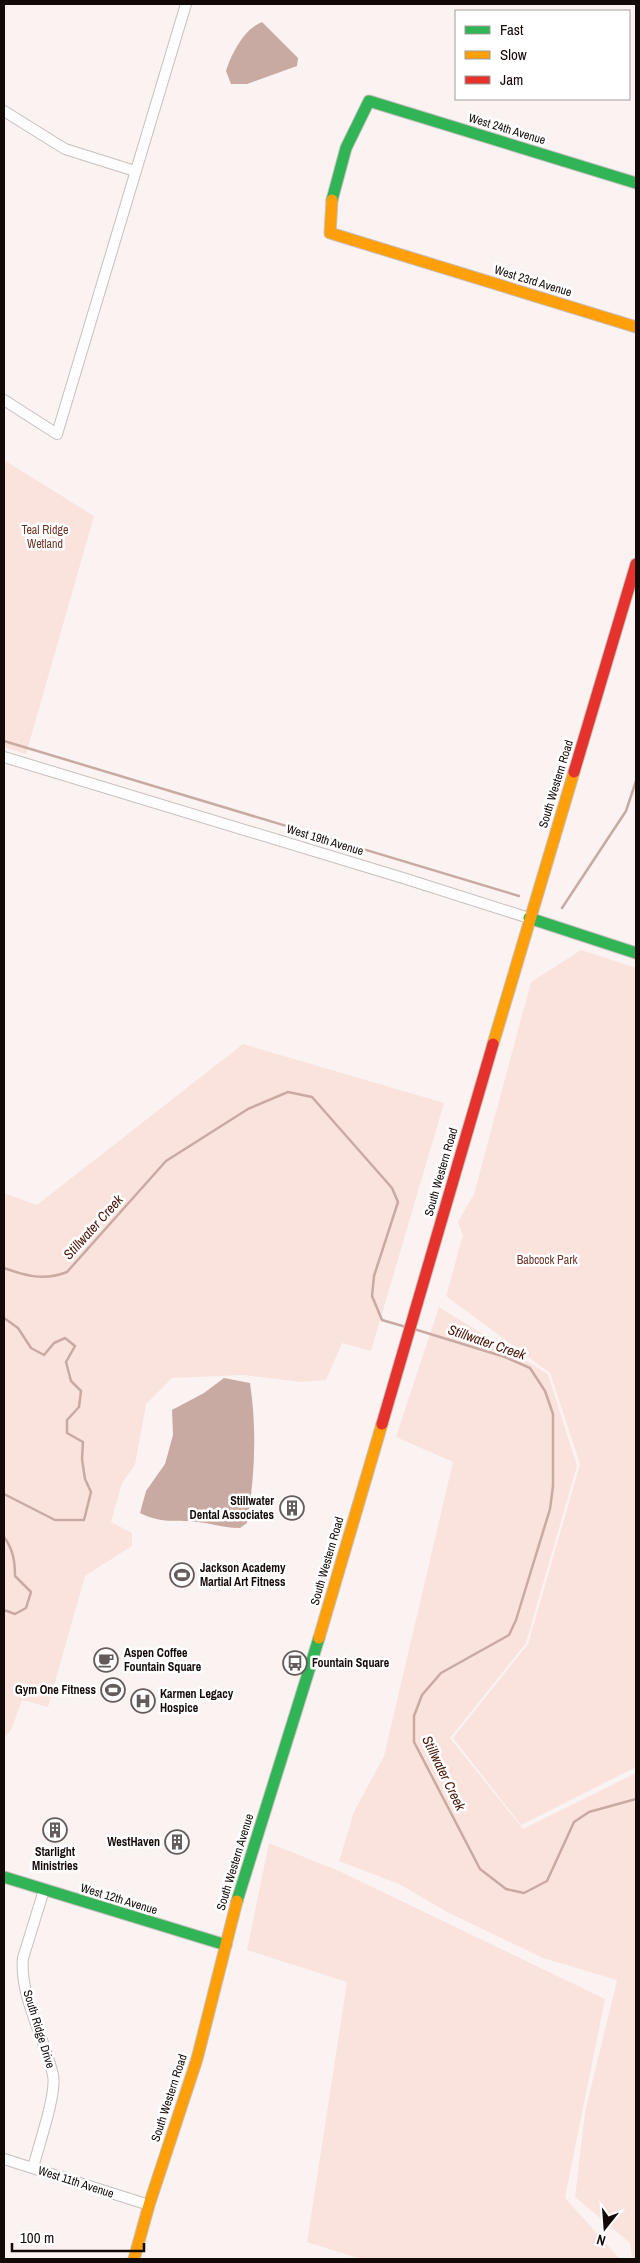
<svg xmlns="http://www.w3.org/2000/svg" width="640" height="2263" font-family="'Archivo Narrow',sans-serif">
	<rect width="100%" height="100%" fill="#faf3f2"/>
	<path fill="#fbe3dd" d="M4,460l90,56 -68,238 -22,-7z
		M581,950l55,18v799l-115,58 -68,-87 75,-94 52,-180 -30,-91 -104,-77 17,-61 -5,-13 16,-28 57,-212z
		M243,1044l201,59 -73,248 -29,-8 -16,37 -24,2 -59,-7 -71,3 -26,26 -11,61 -13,18 -11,39 21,11v13l-47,30 -37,131 -26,-7 -10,28 -8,11v-546l33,12z
		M439,1307l109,67 29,92 -51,177 -76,95 73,91 113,-56v486l-4,-2 -2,-14 -55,-46 10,-85 32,-132 -74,-22 -96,-46 -48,-28 -60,-23 15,-49 30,-56 69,-294 -57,-25z
		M269,1843l70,28 266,128 -40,199 55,61h-259l-54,-17 40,-260 -100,-32z"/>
	<path fill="#c8aaa2" d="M262,22l36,36 -1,8 -50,18h-16l-5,-13c6,-18 18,-42 36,-49z
		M224,1378l26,5c7,47 5,93 -3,140l-7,5c-13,0 -23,-3 -35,-5 -26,-5 -39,3 -65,-10l6,-22 19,-27 8,-29 -1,-25 32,-17z"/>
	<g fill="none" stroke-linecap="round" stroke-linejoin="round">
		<path stroke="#c8aaa2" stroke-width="2.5" d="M4,741l515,155
			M562,908l64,-97 10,-30
			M4,1268c22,8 40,13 63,4l99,-111 82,-52 40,-17 24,5 80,91 6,14 -24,74 -2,20 10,24 24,7
			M4,1318l14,10 13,20 13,7 10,-12 11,-5 10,8 -9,16 5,19 10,10 -2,16 -12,13v13l16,9 -1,17 3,20 6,13 -7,28h-29l-51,-26
			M414,1329l91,28 25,11 15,23 8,23v72l-3,23 -34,111 -7,15 -68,38 -19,22 -8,21v26l66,127 26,20 18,4 23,-12 27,-59 15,-10 47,-13
			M4,1537c9,12 11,24 11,39l16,16 -5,16 -11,6 -11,-4"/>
		<g stroke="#c7bfbd" stroke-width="12">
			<path id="street" d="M4,111l61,38 70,22
				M4,400l53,34 129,-430
				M4,757l399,121 126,40
				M4,2159l145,46
				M33,2168c5,-21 24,-74 20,-93 -8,-36 -34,-80 -30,-117l21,-68"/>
		</g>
		<g stroke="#c7bfbd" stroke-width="13">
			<path id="fast" d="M332,200l14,-52 23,-47 267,82
				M529,918l107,35
				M4,1877l222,68
				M237,1901l82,-263"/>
		</g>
		<g stroke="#c7bfbd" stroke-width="13">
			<path id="slow" d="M332,200l-2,33 306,94
				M493,1044l81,-272
				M319,1638l63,-214
				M134,2259l15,-54 48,-146 40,-158"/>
		</g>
		<g stroke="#c7bfbd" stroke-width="13">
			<path id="jam" d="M574,772l62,-208
				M382,1424l111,-380"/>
		</g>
		<use href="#street" stroke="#fefdfd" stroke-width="10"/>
		<use href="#fast" stroke="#30b455" stroke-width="11"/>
		<use href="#slow" stroke="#ff9f0a" stroke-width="11"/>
		<use href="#jam" stroke="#e5322d" stroke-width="11"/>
	</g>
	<defs>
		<g id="building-ring" transform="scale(1.25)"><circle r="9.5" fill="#fff" stroke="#645c5a" stroke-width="1.5"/><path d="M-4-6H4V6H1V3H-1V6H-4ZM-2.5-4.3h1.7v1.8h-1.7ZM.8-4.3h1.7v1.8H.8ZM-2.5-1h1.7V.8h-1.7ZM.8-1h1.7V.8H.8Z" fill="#645c5a"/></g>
		<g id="stadium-ring" transform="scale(1.25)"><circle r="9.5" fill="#fff" stroke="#645c5a" stroke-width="1.5"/><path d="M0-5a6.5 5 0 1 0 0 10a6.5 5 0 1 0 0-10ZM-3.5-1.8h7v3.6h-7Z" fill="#645c5a"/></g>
		<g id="cafe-ring" transform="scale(1.25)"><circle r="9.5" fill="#fff" stroke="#645c5a" stroke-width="1.5"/><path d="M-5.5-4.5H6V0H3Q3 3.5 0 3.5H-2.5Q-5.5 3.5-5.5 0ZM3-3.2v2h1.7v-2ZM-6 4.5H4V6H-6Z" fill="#645c5a"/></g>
		<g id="bus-ring" transform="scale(1.25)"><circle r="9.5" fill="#fff" stroke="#645c5a" stroke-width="1.5"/><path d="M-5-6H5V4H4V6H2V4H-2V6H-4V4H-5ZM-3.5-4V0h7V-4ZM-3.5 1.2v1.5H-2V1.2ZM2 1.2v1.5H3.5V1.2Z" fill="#645c5a"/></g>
		<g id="hospital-ring" transform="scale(1.25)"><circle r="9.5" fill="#fff" stroke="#645c5a" stroke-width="1.5"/><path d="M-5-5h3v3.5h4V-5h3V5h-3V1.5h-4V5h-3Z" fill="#645c5a"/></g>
	</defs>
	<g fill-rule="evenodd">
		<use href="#building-ring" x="292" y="1508"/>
		<use href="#stadium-ring" x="182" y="1575"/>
		<use href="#cafe-ring" x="106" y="1660"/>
		<use href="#bus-ring" x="295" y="1663"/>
		<use href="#stadium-ring" x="113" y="1690"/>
		<use href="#hospital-ring" x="143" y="1701"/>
		<use href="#building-ring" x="55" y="1830"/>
		<use href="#building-ring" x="177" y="1842"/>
	</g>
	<g text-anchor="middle" stroke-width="5" stroke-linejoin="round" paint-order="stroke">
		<g font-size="12" fill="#130a08" stroke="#fff">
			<text transform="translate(507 129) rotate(17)" y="4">West 24th Avenue</text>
			<text transform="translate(533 281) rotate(17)" y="4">West 23rd Avenue</text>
			<text transform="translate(556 784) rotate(-73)" y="4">South Western Road</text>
			<text transform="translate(325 840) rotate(17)" y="4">West 19th Avenue</text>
			<text transform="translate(441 1172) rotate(-74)" y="4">South Western Road</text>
			<text transform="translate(327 1561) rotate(-74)" y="4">South Western Road</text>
			<text transform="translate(235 1862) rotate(-73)" y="4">South Western Avenue</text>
			<text transform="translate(119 1899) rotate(17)" y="4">West 12th Avenue</text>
			<text transform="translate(39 2029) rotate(73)" y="4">South Ridge Drive</text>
			<text transform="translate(169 2098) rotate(-72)" y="4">South Western Road</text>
			<text transform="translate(76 2182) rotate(18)" y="4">West 11th Avenue</text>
		</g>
		<g font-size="12" fill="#6d3528" stroke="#fff">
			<text x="45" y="534">Teal Ridge<tspan x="45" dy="14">Wetland</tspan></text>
			<text x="547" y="1264">Babcock Park</text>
		</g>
		<g font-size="12" font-weight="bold" fill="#130a08" stroke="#fff" text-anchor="start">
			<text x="274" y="1505" text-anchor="end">Stillwater<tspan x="274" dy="14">Dental Associates</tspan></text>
			<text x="200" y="1572">Jackson Academy<tspan x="200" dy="14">Martial Art Fitness</tspan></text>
			<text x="124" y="1657">Aspen Coffee<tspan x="124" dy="14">Fountain Square</tspan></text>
			<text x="312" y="1667">Fountain Square</text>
			<text x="96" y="1694" text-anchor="end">Gym One Fitness</text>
			<text x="160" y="1698">Karmen Legacy<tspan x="160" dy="14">Hospice</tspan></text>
			<text x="160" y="1846" text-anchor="end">WestHaven</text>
			<text x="55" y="1856" text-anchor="middle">Starlight<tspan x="55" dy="14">Ministries</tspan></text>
		</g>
		<g font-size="14" font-style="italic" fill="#4b170a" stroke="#fff">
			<text transform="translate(93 1227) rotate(-48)" y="5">Stillwater Creek</text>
			<text transform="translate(487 1342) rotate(19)" y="5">Stillwater Creek</text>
			<text transform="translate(444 1773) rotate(64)" y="5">Stillwater Creek</text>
		</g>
	</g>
	<rect width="640" height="2263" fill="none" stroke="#130a08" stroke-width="10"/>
	<rect x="455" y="10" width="175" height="90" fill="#ffffff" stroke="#a19d9c"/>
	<rect x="465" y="26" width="25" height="8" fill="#30b455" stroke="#a19d9c"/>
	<text x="500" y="35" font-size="15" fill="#130a08">Fast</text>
	<rect x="465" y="51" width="25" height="8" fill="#ff9f0a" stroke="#a19d9c"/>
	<text x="500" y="60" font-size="15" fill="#130a08">Slow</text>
	<rect x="465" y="76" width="25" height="8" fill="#e5322d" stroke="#a19d9c"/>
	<text x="500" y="85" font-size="15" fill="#130a08">Jam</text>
	<g transform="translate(605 2228) rotate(197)" stroke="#ffffff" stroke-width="4" paint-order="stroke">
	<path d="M0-4L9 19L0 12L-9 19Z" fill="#130a08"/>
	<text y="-8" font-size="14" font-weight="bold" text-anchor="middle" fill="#130a08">N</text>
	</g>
	<path d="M12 2243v8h132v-8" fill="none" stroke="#130a08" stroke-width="2.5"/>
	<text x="20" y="2243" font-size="15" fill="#130a08" stroke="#ffffff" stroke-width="4" paint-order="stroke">100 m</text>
</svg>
